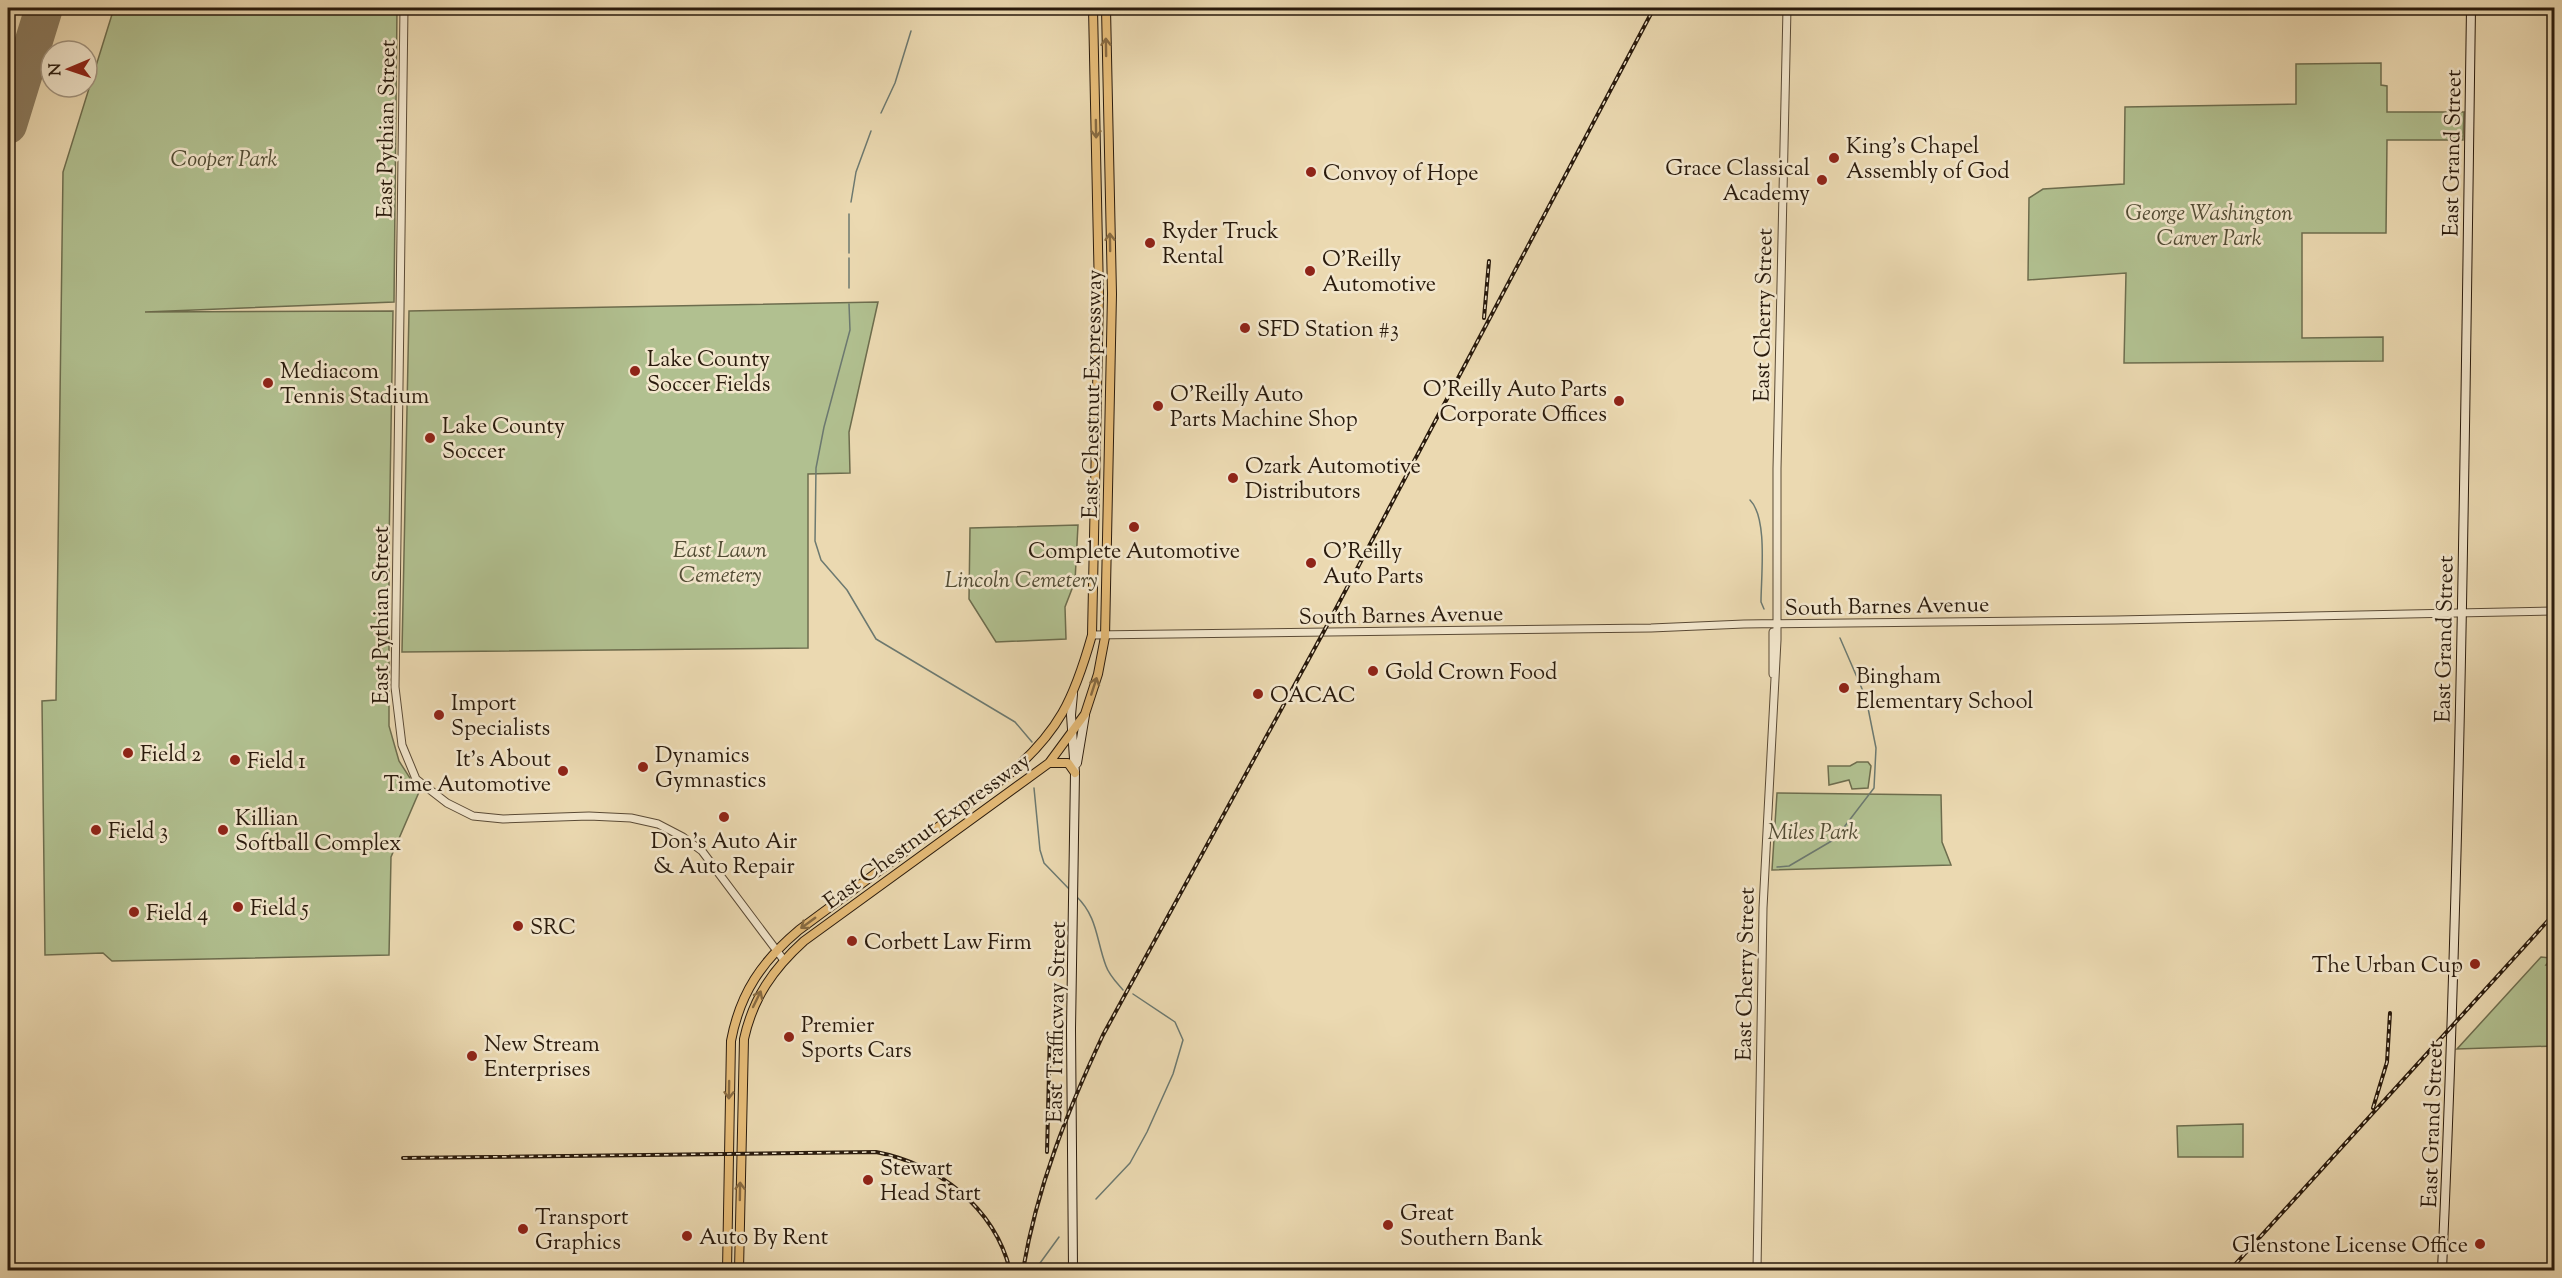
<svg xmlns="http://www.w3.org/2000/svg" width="2562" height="1278" font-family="'Sorts Mill Goudy',serif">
	<rect width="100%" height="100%" fill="#ebd9b1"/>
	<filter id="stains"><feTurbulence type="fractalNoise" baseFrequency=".00333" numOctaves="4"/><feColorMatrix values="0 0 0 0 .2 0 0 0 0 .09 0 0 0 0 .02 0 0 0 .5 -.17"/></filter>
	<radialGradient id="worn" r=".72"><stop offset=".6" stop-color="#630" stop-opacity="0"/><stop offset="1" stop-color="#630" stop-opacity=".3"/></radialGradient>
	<path fill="#b1c090" stroke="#6d6d4e" stroke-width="1.5" d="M114,8h283l-3,294 -249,10 248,-1 -4,237v178l10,35 20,31 -28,65 -2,98 -277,6 -9,-8 -58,2 -3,-254 14,-1 7,-528z
		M2381,63v22l6,1v26h77l-1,28h-76l-1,93h-84v105l81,-1v24l-259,2 2,-90 -98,7 1,-82 14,-9 81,-5 1,-77 171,-3v-40z
		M878,302l-29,130 1,41 -42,1v174l-406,4 7,-341z
		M1078,525l-3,56 -10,26 1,32 -70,3 -27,-43 1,-71z
		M1857,762h11l3,4 -3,22 -16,1 -3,-9 -20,5 -1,-19h22z
		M1777,793l164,2 1,47 9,23 -179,5z
		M2541,957l10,1 -5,7h8v81l-97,3z
		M2243,1124v33h-65l-1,-31z"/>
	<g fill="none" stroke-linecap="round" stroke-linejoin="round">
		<path stroke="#6c7970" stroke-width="1.5" d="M916,9v-1
			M881,113l14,-30 16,-52
			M851,202l5,-30 15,-41
			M849,253v-39
			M849,288v-30
			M849,304l1,26 -26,97 -8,41 -1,73 6,19 26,30 29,49 139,83 17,20
			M1750,500c18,18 11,76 11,102l3,7
			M1034,788l6,62 4,13 27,28
			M1777,867l12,-1 46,-27 39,-51 2,-40 -10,-50 -26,-60
			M1076,896c22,21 20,44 30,70 3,9 11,17 17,24
			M1096,1199l34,-36 17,-31 26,-58 10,-34 -8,-18 -42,-28
			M1035,1270l24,-33"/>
		<path stroke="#8a7a5e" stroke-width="15" d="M8,83l11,5"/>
		<path stroke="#8a7a5e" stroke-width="38" d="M8,125l36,-117"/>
		<g stroke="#5a4a35" stroke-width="9">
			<path id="tertiary" d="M404,8l-9,679 7,58 14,34 31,24 26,13 30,3 86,-3 42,2 27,6 25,13 19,14 81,108
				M1092,635l559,-7 93,-4 372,-4 438,-9
				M1773,674v-42
				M1757,1270l6,-362 14,-268v-171l10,-461"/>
		</g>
		<g stroke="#291a0c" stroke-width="10">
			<path id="secondary" d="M1077,763l8,-48
				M1073,1270l-2,-241 4,-256 -4,-58 2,-21
				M2442,1270c19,-420 23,-841 29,-1262"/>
		</g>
		<g stroke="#291a0c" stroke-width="10">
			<path id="primary" d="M1049,763h19l7,10
				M727,1270l4,-229c9,-48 31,-80 68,-111l208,-154c52,-44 67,-77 85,-141l7,-341 -6,-286
				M739,1270l5,-231c9,-41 29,-70 60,-98l245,-178 36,-49 13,-40 7,-37 7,-343 -6,-286"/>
		</g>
		<use href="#tertiary" stroke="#f2e6cc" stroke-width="7"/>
		<use href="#secondary" stroke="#f2e6cc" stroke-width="8"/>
		<use href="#primary" stroke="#e6bc78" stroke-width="8"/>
		<g stroke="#291a0c" stroke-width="4">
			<path id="rail" d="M1484,318l5,-57
				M2373,1108l14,-46 3,-49
				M1047,1152l3,-119
				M403,1158l473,-6c62,12 118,55 134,118
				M1023,1270c14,-83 44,-158 80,-235l220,-402 331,-625
				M2230,1270l324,-356"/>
		</g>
		<use href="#rail" stroke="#f2e6cc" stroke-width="1.5" stroke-dasharray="4.5" stroke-linecap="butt"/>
	</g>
	<defs><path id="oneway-shaft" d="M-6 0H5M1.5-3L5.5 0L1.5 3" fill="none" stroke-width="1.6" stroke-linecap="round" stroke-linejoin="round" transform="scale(1.5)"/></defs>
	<g stroke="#886b42">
		<use href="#oneway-shaft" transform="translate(1106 47) rotate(-91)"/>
		<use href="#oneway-shaft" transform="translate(1096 129) rotate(89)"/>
		<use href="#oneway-shaft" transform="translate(1110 242) rotate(-91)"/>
		<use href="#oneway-shaft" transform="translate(1094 686) rotate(-72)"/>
		<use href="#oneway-shaft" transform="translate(808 923) rotate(144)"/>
		<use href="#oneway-shaft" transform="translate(757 999) rotate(-64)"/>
		<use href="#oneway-shaft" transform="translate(729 1090) rotate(91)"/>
		<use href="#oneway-shaft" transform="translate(740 1191) rotate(-89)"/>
	</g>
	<g fill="#8f2418" stroke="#f2e6cc" stroke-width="2">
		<circle cx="1834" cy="158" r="6"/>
		<circle cx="1311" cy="172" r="6"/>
		<circle cx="1822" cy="180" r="6"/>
		<circle cx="1150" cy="243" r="6"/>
		<circle cx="1310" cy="271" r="6"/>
		<circle cx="1245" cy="328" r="6"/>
		<circle cx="635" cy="371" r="6"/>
		<circle cx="268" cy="383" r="6"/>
		<circle cx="1619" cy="401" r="6"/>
		<circle cx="1158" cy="406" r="6"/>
		<circle cx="430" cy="438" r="6"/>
		<circle cx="1233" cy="478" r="6"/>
		<circle cx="1134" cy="527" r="6"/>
		<circle cx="1311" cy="563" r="6"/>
		<circle cx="1373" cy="671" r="6"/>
		<circle cx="1844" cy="688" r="6"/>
		<circle cx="1258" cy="694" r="6"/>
		<circle cx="439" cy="715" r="6"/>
		<circle cx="128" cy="753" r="6"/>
		<circle cx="235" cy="760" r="6"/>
		<circle cx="643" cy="767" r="6"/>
		<circle cx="563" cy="771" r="6"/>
		<circle cx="724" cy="817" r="6"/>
		<circle cx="96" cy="830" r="6"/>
		<circle cx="223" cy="830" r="6"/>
		<circle cx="238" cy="907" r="6"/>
		<circle cx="134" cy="912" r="6"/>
		<circle cx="518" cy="926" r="6"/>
		<circle cx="852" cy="941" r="6"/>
		<circle cx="2475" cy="964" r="6"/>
		<circle cx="789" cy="1037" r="6"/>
		<circle cx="472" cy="1056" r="6"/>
		<circle cx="868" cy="1180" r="6"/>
		<circle cx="1388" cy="1225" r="6"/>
		<circle cx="523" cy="1229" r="6"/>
		<circle cx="687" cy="1236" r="6"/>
		<circle cx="2480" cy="1244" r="6"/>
	</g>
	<g text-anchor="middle" stroke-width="5" stroke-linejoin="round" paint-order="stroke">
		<g font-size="22" fill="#291a0c" stroke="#f2e6cc">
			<text transform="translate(385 129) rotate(-89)" y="8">East Pythian Street</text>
			<text transform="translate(2451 153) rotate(-89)" y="8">East Grand Street</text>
			<text transform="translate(1762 315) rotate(-89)" y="8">East Cherry Street</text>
			<text transform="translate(1091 394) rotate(-89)" y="8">East Chestnut Expressway</text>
			<text transform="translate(1887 605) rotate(-1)" y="8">South Barnes Avenue</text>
			<text transform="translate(1401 614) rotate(-1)" y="8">South Barnes Avenue</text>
			<text transform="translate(380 615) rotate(-90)" y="8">East Pythian Street</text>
			<text transform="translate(2443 639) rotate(-89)" y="8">East Grand Street</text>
			<text transform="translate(926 830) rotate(-36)" y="8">East Chestnut Expressway</text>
			<text transform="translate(1744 974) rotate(-89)" y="8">East Cherry Street</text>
			<text transform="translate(1055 1022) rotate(-89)" y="8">East Trafficway Street</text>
			<text transform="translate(2431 1124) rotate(-88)" y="8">East Grand Street</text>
		</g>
		<g font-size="22" fill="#291a0c" stroke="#f2e6cc" text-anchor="start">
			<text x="1846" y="153">King's Chapel<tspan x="1846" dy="25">Assembly of God</tspan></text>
			<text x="1810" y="175" text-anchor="end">Grace Classical<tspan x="1810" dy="25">Academy</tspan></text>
			<text x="1323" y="180">Convoy of Hope</text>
			<text x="1162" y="238">Ryder Truck<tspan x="1162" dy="25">Rental</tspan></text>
			<text x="1322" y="266">O'Reilly<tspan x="1322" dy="25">Automotive</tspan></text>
			<text x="1257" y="336">SFD Station #3</text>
			<text x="647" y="366">Lake County<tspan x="647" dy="25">Soccer Fields</tspan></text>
			<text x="280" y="378">Mediacom<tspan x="280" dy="25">Tennis Stadium</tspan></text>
			<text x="1607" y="396" text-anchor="end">O'Reilly Auto Parts<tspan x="1607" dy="25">Corporate Offices</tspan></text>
			<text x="1170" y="401">O'Reilly Auto<tspan x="1170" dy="25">Parts Machine Shop</tspan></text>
			<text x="442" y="433">Lake County<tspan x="442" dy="25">Soccer</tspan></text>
			<text x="1245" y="473">Ozark Automotive<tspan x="1245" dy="25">Distributors</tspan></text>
			<text x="1134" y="558" text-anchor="middle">Complete Automotive</text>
			<text x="1323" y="558">O'Reilly<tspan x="1323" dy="25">Auto Parts</tspan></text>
			<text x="1385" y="679">Gold Crown Food</text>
			<text x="1856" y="683">Bingham<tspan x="1856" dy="25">Elementary School</tspan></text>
			<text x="1270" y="702">OACAC</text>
			<text x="451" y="710">Import<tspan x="451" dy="25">Specialists</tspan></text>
			<text x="140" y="761">Field 2</text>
			<text x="655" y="762">Dynamics<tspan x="655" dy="25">Gymnastics</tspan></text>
			<text x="551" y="766" text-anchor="end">It's About<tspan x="551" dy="25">Time Automotive</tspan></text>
			<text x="247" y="768">Field 1</text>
			<text x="235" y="825">Killian<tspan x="235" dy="25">Softball Complex</tspan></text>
			<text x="108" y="838">Field 3</text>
			<text x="724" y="848" text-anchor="middle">Don's Auto Air<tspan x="724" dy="25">&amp; Auto Repair</tspan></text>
			<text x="250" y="915">Field 5</text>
			<text x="146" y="920">Field 4</text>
			<text x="530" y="934">SRC</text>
			<text x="864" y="949">Corbett Law Firm</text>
			<text x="2463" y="972" text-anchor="end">The Urban Cup</text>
			<text x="801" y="1032">Premier<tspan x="801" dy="25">Sports Cars</tspan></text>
			<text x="484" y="1051">New Stream<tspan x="484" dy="25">Enterprises</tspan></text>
			<text x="880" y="1175">Stewart<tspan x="880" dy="25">Head Start</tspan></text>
			<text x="1400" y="1220">Great<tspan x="1400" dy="25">Southern Bank</tspan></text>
			<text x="535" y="1224">Transport<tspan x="535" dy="25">Graphics</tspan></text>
			<text x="699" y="1244">Auto By Rent</text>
			<text x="2468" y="1252" text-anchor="end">Glenstone License Office</text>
		</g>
		<g font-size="22" font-style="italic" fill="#524c34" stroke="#f2e6cc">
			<text x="224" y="166">Cooper Park</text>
			<text x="2209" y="220">George Washington<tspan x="2209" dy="25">Carver Park</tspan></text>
			<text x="720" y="557">East Lawn<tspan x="720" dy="25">Cemetery</tspan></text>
			<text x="1021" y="587">Lincoln Cemetery</text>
			<text x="1813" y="839">Miles Park</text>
		</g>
	</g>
	<rect width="2562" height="1278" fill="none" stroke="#ebd9b1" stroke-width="30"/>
	<rect x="9" y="9" width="2544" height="1260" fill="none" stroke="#291a0c" stroke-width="3"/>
	<rect x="15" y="15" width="2532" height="1248" fill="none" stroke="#291a0c" stroke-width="1.5"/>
	<g transform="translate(69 69) rotate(268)"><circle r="28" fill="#f2e6cc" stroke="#a2947f" stroke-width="1.5"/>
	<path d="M0-4.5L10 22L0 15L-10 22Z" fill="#8f2418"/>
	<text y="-9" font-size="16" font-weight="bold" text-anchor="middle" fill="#291a0c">N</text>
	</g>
	<rect width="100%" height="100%" filter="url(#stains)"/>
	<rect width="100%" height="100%" fill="url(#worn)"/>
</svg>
